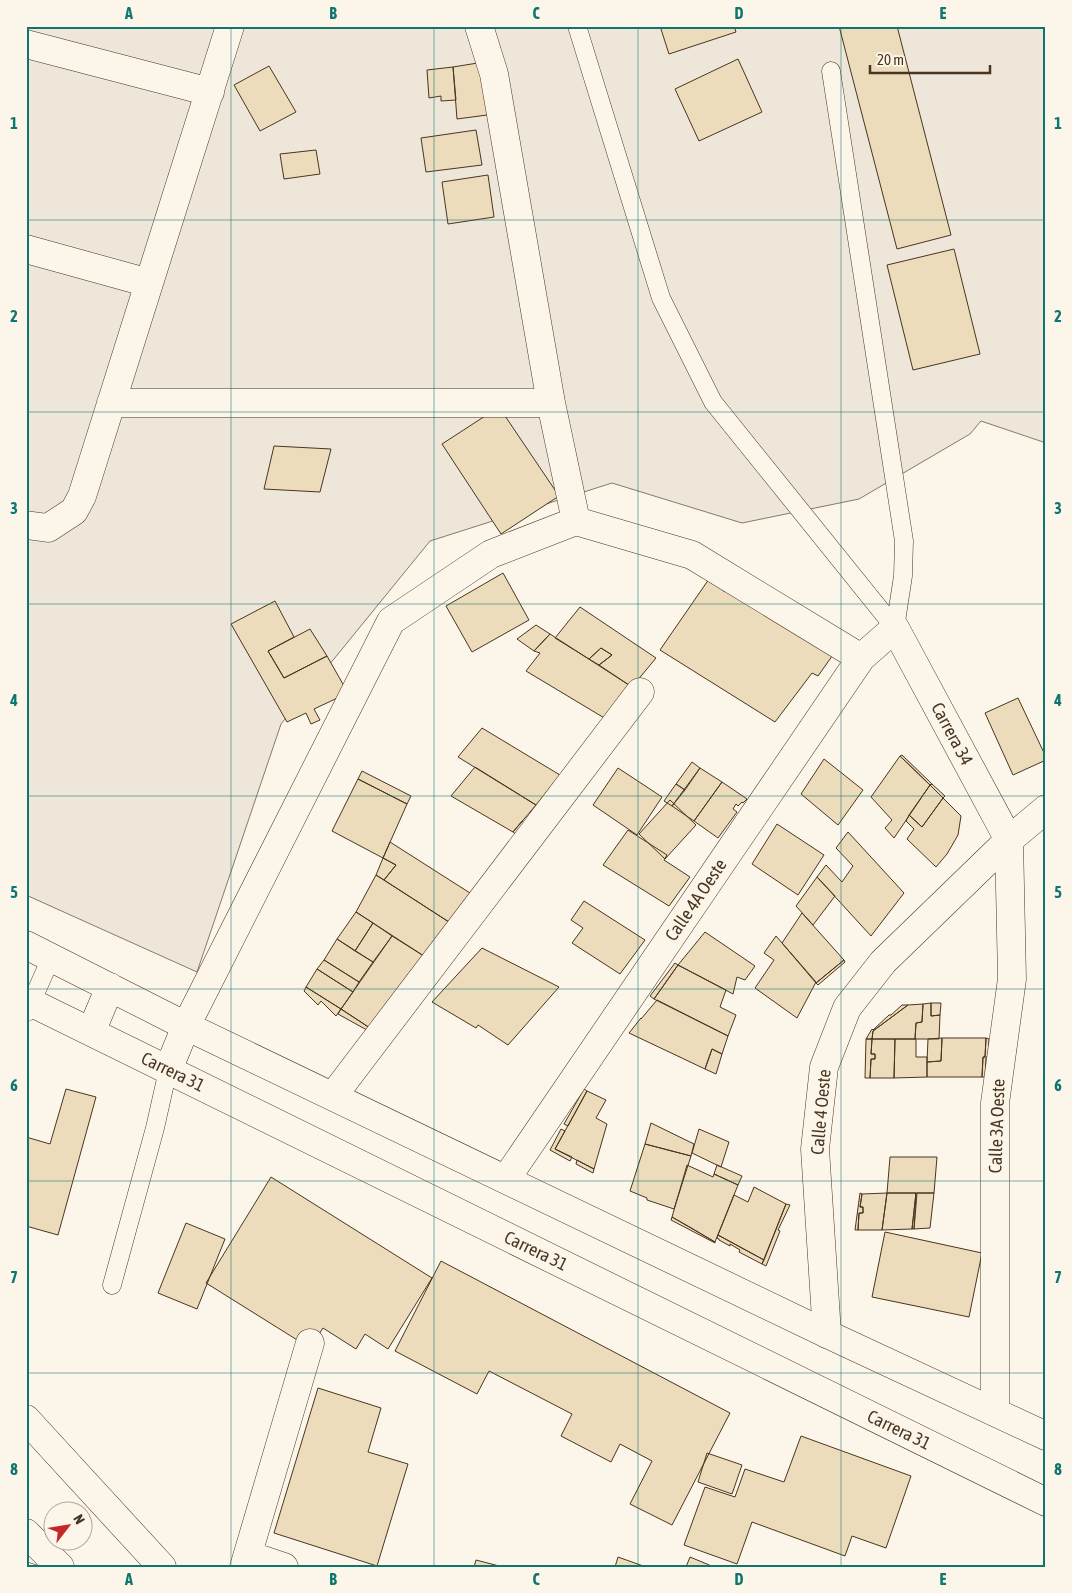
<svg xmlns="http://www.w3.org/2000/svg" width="1072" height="1593" font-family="'Asap Condensed',sans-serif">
	<rect width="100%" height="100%" fill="#fbf6e9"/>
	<path fill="#ede6d9" stroke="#887966" d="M26,26h1020v417l-65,-22 -11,13 -111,65 -117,24 -130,-40 -182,58 -149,183 -84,248 -171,-77z"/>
	<path fill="#ecdcbc" stroke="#4a3520" d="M660,26h74l2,6 -67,22z
		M839,26h58l54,209 -54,14z
		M738,59l24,53 -63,29 -24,-52z
		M484,62l3,53 -30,4 -4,-52z
		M269,66l27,46 -36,19 -26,-46z
		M453,67l3,33 -15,1v-5l-12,2 -2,-28z
		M476,130l6,35 -56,7 -5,-34z
		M316,150l4,24 -36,5 -4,-25z
		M488,175l6,42 -46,7 -6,-42z
		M954,249l26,105 -67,16 -26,-105z
		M499,407l60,89 -58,38 -59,-90z
		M274,446l57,3 -11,43 -56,-3z
		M503,573l26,47 -57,32 -26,-46z
		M709,579l16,13 2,-3 108,63 -17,24 -6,-3 -37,49 -115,-72z
		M275,601l19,36 -26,14 16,27 43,-22 21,37 -34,16 6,11 -9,4 -5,-11 -19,9 -56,-98z
		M580,607l76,51 -24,29 -33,-22 13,-10 -11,-7 -12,11 -34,-21z
		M536,625l14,9 -16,17 -17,-12z
		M310,629l17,27 -43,22 -16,-27z
		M550,634l82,53 -26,32 -80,-48 14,-18 -6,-2z
		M601,648l11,7 -13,10 -10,-6z
		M1018,698l28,59v3l-33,15 -28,-62z
		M482,728l78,47 -24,30 -78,-48z
		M902,755l30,29 -2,1 -30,-29z
		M900,756l30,29 -36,53 -9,-10 7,-8 -21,-23z
		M824,759l39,31 -25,35 -37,-31z
		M692,762l8,6 -15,22 -9,-6z
		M475,767l61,38 -23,27 -62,-36z
		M618,768l44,29 -25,38 -44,-30z
		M700,768l22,14 -28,39 -22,-15z
		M362,771l49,25 -4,8 -49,-25z
		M358,779l49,25 -24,54 -51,-27z
		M722,782l25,17 -4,4 -1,-1 -4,4 -2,-2 -3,5 4,3 -19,26 -24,-17z
		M676,784l9,6 -13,16 -8,-5z
		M932,784l13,12 -2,2 -13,-13z
		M930,785l13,13 -21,29 -13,-12z
		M943,798l18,18 -3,19 -11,19 -11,13 -29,-28 7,-10 -8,-8 3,-6 13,12z
		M670,800l26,25 -31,34 -26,-25z
		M522,821l4,3 -9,11 -4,-3z
		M777,824l47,31 -26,40 -46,-31z
		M628,830l39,25 -3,5 26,17 -21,29 -66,-41z
		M848,832l56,61 -33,43 -54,-59 9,-12 16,17 11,-16 -17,-18z
		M390,842l80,51 -21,29 -65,-42 12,-15 -13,-7z
		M383,858l13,7 -12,15 -8,-5z
		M376,875l73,47 -22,36 -71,-46z
		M817,877l18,19 -22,29 -17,-19z
		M584,901l61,39 -25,34 -48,-31 11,-15 -12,-8z
		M356,912l17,11 -18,28 -18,-12z
		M802,913l42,47 -28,23 -34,-40z
		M373,923l19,13 -19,26 -18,-11z
		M705,932l50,34 -10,14 -8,-3 -4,17 -55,-29z
		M392,936l35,22 -51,74 -35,-23z
		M776,936l40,46 -19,36 -42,-30 19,-28 -10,-7z
		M337,939l36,23 -14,20 -35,-22z
		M482,948l77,39 -51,58 -30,-20 -2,3 -44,-26z
		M324,960l35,22 -6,10 -36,-23z
		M844,960l1,2 -27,23 -2,-2z
		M675,963l3,2 -24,34 -4,-3z
		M678,965l48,25 -6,17 16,8 -8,21 -74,-37z
		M317,969l36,23 -12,17 -35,-22z
		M306,987l35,22 -5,7 -15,-15 -3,4 -14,-14z
		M657,1000l71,36 -6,18 -10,-5 -7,20 -76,-36 12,-15v1z
		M931,1003h10l-1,12 -9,1z
		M931,1003v13l9,-1 -1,24h-24l1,-16 6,-1 1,-18z
		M923,1004l-1,18 -6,1 -1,16h-43l1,-8 35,-26z
		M902,1005h6l-35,26 -1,8h-6l6,-10 1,1 16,-15h2z
		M341,1009l35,23 -2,2 -36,-20z
		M942,1038l-1,23 -14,1 1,-23z
		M942,1038h44l-1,19h-2l-1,20h-55v-15l14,-1z
		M986,1038l3,1 -1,18h-2l-1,20h-3l1,-20h2z
		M866,1039h6l-1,15h4v5h-4l-1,19h-5z
		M872,1039h23l-1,39h-24l1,-19h4v-5h-4z
		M895,1039h21v18h11v20l-33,1z
		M712,1049l10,5 -6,20 -11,-5z
		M66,1089l30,8 -38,138 -32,-9v-89l24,7z
		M584,1089l3,2 -19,35 -4,-2z
		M587,1091l19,9 -10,18 11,6 -13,45 -39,-20z
		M651,1123l43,21 -3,12 -46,-12z
		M561,1129l4,2 -10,18 17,8 -2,4 -20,-11z
		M699,1129l30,13 -8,25 -29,-14z
		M645,1144l46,12 -17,53 -27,-9v-2l-17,-7z
		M890,1157h47l-3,36h-47z
		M577,1160l17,9 -1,4 -17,-9z
		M687,1165l26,12 1,-3 24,11 -23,57 -43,-25z
		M717,1165l25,11 -4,9 -24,-11z
		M271,1177l161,101 -44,71 -23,-15 -9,15 -33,-21 -13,20 -104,-65z
		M754,1187l32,17 -22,56 -46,-25 16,-40 14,7z
		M860,1193l2,1 -2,13h3v6h-4l-1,17h-3z
		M887,1193h29l-4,36 -30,1z
		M887,1193l-5,37h-24l1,-17h4v-6h-3l2,-13z
		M916,1193l-2,36h-2z
		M917,1193h17l-4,35 -16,1z
		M786,1204l4,1 -12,25 2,1 -14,35 -4,-2z
		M672,1217l21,12 22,13v1l-44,-23z
		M186,1223l39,16 -28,70 -39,-16z
		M885,1232l97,21 -13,64 -97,-20z
		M718,1235l46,25 -2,4 -23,-12 1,-2 -10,-6v2l-11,-6v-1l-2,-1z
		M441,1261l289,152 -58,112 -42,-21 22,-43 -32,-17 -9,18 -50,-26 11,-22 -83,-43 -12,23 -82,-43z
		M318,1388l63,20 -13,44 40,12 -31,102 -103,-33z
		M801,1436l110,40 -25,72 -34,-12 -7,20 -93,-34 -15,42 -53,-19 21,-58 30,10 10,-28 39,13z
		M707,1453l35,12 -10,29 -34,-12z
		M618,1557l28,10h-31z
		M690,1557l24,10h-28z
		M476,1560l27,7h-29z"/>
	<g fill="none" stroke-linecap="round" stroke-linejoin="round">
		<g stroke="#4a3520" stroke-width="19">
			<path id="lane" d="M577,26l84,272 52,104 182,226
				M831,71l73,470 -1,35 -8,52
				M27,1012l24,-54
				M112,1285l43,-157 13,-58"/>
		</g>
		<g stroke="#4a3520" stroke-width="29">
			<path id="street" d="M479,26l15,48 57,329 25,118
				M26,44l184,48
				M26,249l123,34
				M111,403h440
				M26,525l22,3 26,-17 8,-15 148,-470
				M168,1070l18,-44 205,-405 100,-67 85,-33 116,34 169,103
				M333,1096l307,-404
				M506,1179l355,-521 34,-30 114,212 3,139 -17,124v309
				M827,1334l-12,-185 9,-82 23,-59 36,-46 126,-122 37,-31
				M248,1555l36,12
				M244,1567l66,-224"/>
		</g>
		<g stroke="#4a3520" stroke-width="29">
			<path id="highway" d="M26,945l160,81 641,308 219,102
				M26,1000l1020,502
				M91,1032l19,-45
				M26,1419l136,148
				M26,1533l34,34"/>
		</g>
		<use href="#lane" stroke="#fbf6e9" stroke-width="18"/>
		<use href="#street" stroke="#fbf6e9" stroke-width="28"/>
		<use href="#highway" stroke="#fbf6e9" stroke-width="28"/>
		<g stroke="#4a3520" stroke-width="5.5">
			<path id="rail" d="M26,1564l9,3"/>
		</g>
		<use href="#rail" stroke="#fbf6e9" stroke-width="4" stroke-dasharray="11" stroke-linecap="butt"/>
	</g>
	<path fill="none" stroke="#0f766e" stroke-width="1" stroke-opacity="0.55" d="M231,26v1541M434,26v1541M638,26v1541M841,26v1541M26,220h1020M26,412h1020M26,604h1020M26,796h1020M26,989h1020M26,1181h1020M26,1373h1020"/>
	<g text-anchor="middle" stroke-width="4" stroke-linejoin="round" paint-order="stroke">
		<g font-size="18" fill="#4a3520" stroke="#fbf6e9">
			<text transform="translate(952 734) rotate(62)" y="6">Carrera 34</text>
			<text transform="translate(696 900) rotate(-56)" y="6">Calle 4A Oeste</text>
			<text transform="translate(173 1072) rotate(26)" y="6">Carrera 31</text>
			<text transform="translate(821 1112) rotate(-85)" y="6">Calle 4 Oeste</text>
			<text transform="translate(997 1126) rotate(-88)" y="6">Calle 3A Oeste</text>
			<text transform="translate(536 1251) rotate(26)" y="6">Carrera 31</text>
			<text transform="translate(899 1430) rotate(26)" y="6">Carrera 31</text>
		</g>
	</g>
	<rect width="1072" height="1593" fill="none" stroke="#fbf6e9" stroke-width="55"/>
	<g transform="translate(68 1526) rotate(59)"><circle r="24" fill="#fbf6e9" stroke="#b4a999"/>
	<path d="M0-4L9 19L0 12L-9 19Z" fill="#c62828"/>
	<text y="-8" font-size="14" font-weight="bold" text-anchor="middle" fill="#4a3520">N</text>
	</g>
	<path d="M870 65v8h120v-8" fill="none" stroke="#4a3520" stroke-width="2.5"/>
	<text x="877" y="65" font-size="15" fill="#4a3520" stroke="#fbf6e9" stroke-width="4" paint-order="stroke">20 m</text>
	<rect x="28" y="28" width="1016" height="1538" fill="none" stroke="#0f766e" stroke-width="2"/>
	<g font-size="16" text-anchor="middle" font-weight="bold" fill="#0f766e">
		<text x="129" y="19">A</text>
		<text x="333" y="19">B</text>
		<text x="536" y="19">C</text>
		<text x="739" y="19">D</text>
		<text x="943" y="19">E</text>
		<text x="14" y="129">1</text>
		<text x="1058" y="129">1</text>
		<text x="14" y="322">2</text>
		<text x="1058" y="322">2</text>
		<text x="14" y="514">3</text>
		<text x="1058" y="514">3</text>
		<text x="14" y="706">4</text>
		<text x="1058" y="706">4</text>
		<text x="14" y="898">5</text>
		<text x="1058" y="898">5</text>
		<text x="14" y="1091">6</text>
		<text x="1058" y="1091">6</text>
		<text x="14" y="1283">7</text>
		<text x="1058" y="1283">7</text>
		<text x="14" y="1475">8</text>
		<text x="1058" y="1475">8</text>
		<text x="129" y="1585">A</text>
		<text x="333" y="1585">B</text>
		<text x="536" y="1585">C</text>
		<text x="739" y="1585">D</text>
		<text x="943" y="1585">E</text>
	</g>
</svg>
